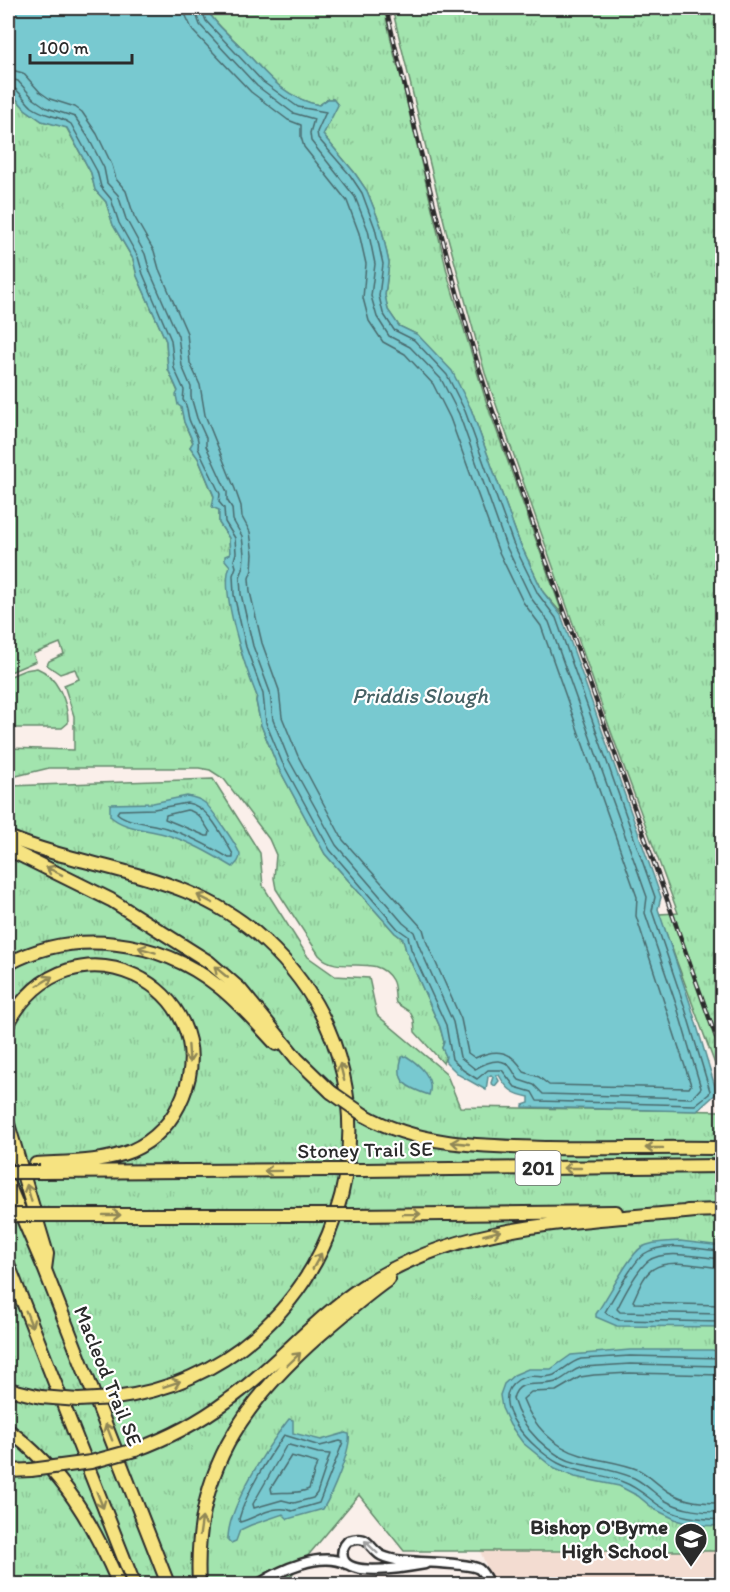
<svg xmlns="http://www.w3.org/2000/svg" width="730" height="1592" font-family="Itim,sans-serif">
	<defs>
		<pattern id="grass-tufts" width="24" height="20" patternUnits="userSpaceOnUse" patternTransform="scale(1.5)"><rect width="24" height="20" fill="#a2e4ae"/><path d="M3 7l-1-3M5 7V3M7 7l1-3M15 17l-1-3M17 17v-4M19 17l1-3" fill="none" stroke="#8cc496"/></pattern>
	</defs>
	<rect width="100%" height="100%" fill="#faefea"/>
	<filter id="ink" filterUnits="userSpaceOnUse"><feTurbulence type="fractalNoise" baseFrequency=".0167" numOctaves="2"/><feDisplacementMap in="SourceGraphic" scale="12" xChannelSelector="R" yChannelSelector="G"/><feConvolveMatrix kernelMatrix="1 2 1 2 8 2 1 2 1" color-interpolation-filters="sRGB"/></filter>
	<g filter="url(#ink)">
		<path fill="#f3dcd1" d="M480,1551h242v33h-228z
			M318,1581h144l2,3h-176z"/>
		<path fill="url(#grass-tufts)" stroke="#66886c" stroke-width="1.5" d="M206,8h178c3,10 11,57 15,61l50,211 37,121 77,214 -20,-23 -24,-51 -48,-132 -53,-74 -19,-9 -11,-16 -3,-14 4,-33 -8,-37 -14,-35 -13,-19 -31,-37 14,-31 -4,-5h-5l-9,6c-38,-8 -53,-32 -78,-58 -12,-13 -27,-24 -35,-39z
			M392,8h330v1075l-63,-169 19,-1 -68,-184 -125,-356 -38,-139z
			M8,89l17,20 17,12 24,6 25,46 4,17 11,12 7,23 20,34 4,17 29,65 2,28 10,23 6,30 9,21 -3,4 8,11 16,39 5,13v13l10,15 5,80 6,31 17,47 -1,5 5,24 16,40 48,89 70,79 8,6 3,12 34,76 4,15 -2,6 4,8 -3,7 -28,-31 -1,-12 -4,-8 -14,-9c-2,-7 0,-16 -4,-23 -17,-29 -53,-3 -73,-25l-43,-66 -2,-11 2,-23 -7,-16 -45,-60 -14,-9 -11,-2h-150l-41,10v-30l66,2v-34l-10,-31 15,-6 -4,-10 -15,5 -13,-9 2,-4 15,-7 -4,-11 -27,11 3,7 -28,12z
			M37,668c20,8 31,34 31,55l-6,5h-54v-51l17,-7z
			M213,779l47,74 3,33 45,71 27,19 34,2 8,37 69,58 14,34 262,4v440h-318l-45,-56 -75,89h-276v-798z"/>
		<path fill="#78c9d0" stroke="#598a8e" stroke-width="1.5" d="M8,8h198c8,15 22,26 35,39 24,25 41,50 78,58l9,-6h5l5,6 -15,30 31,37 13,19 14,35 8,37 -4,32 3,15 11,16 19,9 34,36 19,38 48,132 24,51 18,23 100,282 -3,12 32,94 27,90 -20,18 -174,-4v-2l6,-2v-6c-17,-3 -23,-9 -30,-22h-3l3,6 -4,5 -4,-3 2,-6 -2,-2 -3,2 -2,13 -27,-15 -14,-14 1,-5 -4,-8 2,-6 -4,-15 -34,-76 -3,-12 -8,-6 -70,-79 -48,-89 -16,-40 -5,-24 1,-5c-11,-26 -38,-106 -27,-130l-5,-6v-4l5,-2 -1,-16 -10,-15v-13l-7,-3 2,-11 -16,-38 -8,-11 3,-5 -9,-20 -3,-15 -3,-2 -2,-10 2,-4 -10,-22 -2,-28 -29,-65 -4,-17 -20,-34 -7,-23 -11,-12 -4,-17 -24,-45 -25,-7 -17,-12 -17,-20z
			M187,796c6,1 13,3 18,7 6,5 34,45 35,52 0,5 -3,8 -7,12 -22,-13 -44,-26 -69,-33 -17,-5 -40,-5 -54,-18v-12l43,-1z
			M406,1056c13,8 29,22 23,39 -21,-7 -35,-12 -27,-38z
			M680,1241l42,5v81l-105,-1 -21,-9v-3c11,-15 33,-59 46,-67 11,-6 27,-5 38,-6z
			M630,1350h82l10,2v174l-29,-1 -14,-4 -25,-12 -16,-13 -19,-10 -44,-9 -20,-8 -32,-26 -13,-18 -8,-17 -2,-13 4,-11 10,-9 14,-6h23l20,-14z
			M289,1419l4,1v13l28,7 24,-7 4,1c3,14 -18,62 -26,75l-35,10 -5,-5 -32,11 -11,5 -4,11 -5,2 -3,-3c-1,-32 41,-96 61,-121z"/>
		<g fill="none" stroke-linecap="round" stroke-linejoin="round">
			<path stroke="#4a6a6d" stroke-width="1.5" d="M8,69l15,4 17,19 10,7 25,8 7,5 15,22 15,31 4,14 10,12 8,25 20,35 5,18 28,64 3,30 10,22 5,30 30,74 6,17 1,11 8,15 3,22 -1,16 -3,8 1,14 12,51 17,47 3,27 16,39 45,84 80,89 4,14 34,76 7,34 7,5c21,-10 37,-8 49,14l15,5 10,8 140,3 2,-3 -55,-169 1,-19 -96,-271 -18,-24 -25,-52 -48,-132 -17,-34 -28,-30 -22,-12 -14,-21 -6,-23 3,-34 -7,-31 -12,-32 -43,-54 -3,-10v-12l-13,-5 -37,-28 -58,-61 -7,-15 -1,-8
				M8,78l10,3 16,18 13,9 28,9 13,20 16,31 3,15 11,12 8,24 19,35 5,18 28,64 4,30 9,21v10l6,21 9,20v8l21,46v8l5,8 1,12 9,16 2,18 -1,15 -3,8 1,17 12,52 17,46 3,28 16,40 47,85 67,78 11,9 5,14 34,76 7,35 15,12c10,-6 27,-14 36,-1 4,5 4,8 8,12l15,5 9,9 149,4 9,-10 -24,-81 -32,-94 2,-16 -98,-275 -18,-24 -25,-52 -47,-132 -18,-35 -31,-32 -21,-11 -12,-19 -6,-21 4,-32 -7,-34 -13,-33 -44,-56 -1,-8 4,-14 -21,-6 -36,-27 -57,-61 -6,-17
				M8,86c10,1 16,14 24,21 14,10 26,8 39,17l26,47 4,16 10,12 8,24 19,34 5,17 28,66 3,28 10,22 -1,10c5,6 4,12 6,19 3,10 11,17 9,29l22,46 -1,8 5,6 1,14 10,16 1,15 -2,7 2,7 -3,8 1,20 12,52 17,47 3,29 16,39 48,88 68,79 10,7 3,13 35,76 6,34 11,11 14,9 11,-9h14l13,17 17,5 5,9 158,4 14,-11 1,-3 -26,-86 -32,-94 3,-14 -99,-279 -18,-24 -25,-51 -48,-132 -18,-36 -33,-35 -20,-10 -11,-17 -4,-17 4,-32 -8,-36 -13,-35 -12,-18 -32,-37 -1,-6 9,-20 -28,-5 -35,-25 -57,-61 -5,-13
				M187,803c22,3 35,33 46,51v4h-4c-20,-12 -41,-23 -63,-30 -15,-5 -38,-5 -49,-15l2,-3 35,-1z
				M187,810c12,2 17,13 23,22l-1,4h-3l-41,-17 1,-4z
				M722,1251c-21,-1 -59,-11 -78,3 -11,8 -31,44 -39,58l2,2 12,6 103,2
				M722,1259c-20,-1 -57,-11 -74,2 -10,8 -25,36 -31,48l3,3 102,2
				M722,1268c-18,-1 -53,-11 -69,1 -10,6 -15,22 -20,32l2,2 87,2
				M722,1358l-92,-2 -49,3c-11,3 -17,11 -27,16 -12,5 -24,-3 -36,5 -34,22 17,71 40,83 20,11 44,10 65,19 14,5 23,14 34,22 19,14 43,15 65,16
				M722,1366l-92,-2 -47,3c-10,2 -16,10 -25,14 -15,8 -40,-6 -45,18 9,30 36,58 67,65 19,4 36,6 54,14 12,6 20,15 30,22 19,11 38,12 58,12
				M722,1375l-92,-2 -36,2 -14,2 -24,14 -25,1 -8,7c10,26 30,48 58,56 19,6 39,7 58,15 11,6 19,15 30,22 16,10 35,11 53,11
				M284,1435l36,11 20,-5 3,1 -24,61 -27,8c-17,-8 -36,7 -52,11l-1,-3c8,-29 28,-59 45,-84z
				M289,1445l29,8 12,1 -13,39 -4,5 -19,5 -12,-3 -28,8 -1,-4 33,-58z
				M291,1456l26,7 -8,26c-12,6 -24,2 -37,4l-1,-5z"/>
			<g stroke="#2b2b2b" stroke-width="13">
				<path id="tertiary" d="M425,1564c-17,3 -76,14 -82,-6 -2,-7 1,-13 5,-17 21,-6 18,3 31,13 4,3 12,5 17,6 18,3 72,2 83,9 5,4 7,10 10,15
					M259,1584c21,-14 62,-33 87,-20"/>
			</g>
			<g stroke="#2b2b2b" stroke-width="16">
				<path id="motorway" d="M8,837c89,36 182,34 257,104 166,153 71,429 -150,457
					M8,849l103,51 98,62 31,27 57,70 34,33
					M8,964c66,-36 151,-25 210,22 22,17 39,38 58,58
					M8,1024c62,-118 219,-35 175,72 -10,25 -27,44 -52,55 -30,12 -63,11 -95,13
					M364,1115c56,32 122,31 184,33 58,1 116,-1 174,0
					M8,1124l39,130 -2,15
					M362,1170l360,-4
					M40,1172l291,-2
					M8,1184l37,86 123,314
					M687,1211l35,-1
					M54,1215h266
					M353,1215l263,-3
					M8,1264l126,320
					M8,1389l33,8
					M8,1430c55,41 84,92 111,154
					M135,1450c33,-12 64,-28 92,-49 48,-34 86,-81 135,-114 99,-66 219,-65 333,-76
					M8,1471l23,-1
					M199,1584c-6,-110 42,-180 122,-250 22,-19 44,-38 68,-55"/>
			</g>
			<use href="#tertiary" stroke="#fff" stroke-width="8"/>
			<use href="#motorway" stroke="#f6e381" stroke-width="12"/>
			<g stroke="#2b2b2b" stroke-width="4.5">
				<path id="rail" d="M386,8c32,132 62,265 104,395l232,651"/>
			</g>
			<use href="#rail" stroke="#fff" stroke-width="2" stroke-dasharray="7" stroke-linecap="butt"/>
			<g stroke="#2b2b2b" stroke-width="16" stroke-linecap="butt">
				<path id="motorway-bridge" d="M331,1092l33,23
					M331,1170h31
					M8,1172h32
					M8,1215h46
					M320,1215h33
					M41,1397l37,3 37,-2
					M31,1470l60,-8 44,-12"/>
			</g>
			<use href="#motorway-bridge" stroke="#f6e381" stroke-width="12"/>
		</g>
		<defs><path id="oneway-shaft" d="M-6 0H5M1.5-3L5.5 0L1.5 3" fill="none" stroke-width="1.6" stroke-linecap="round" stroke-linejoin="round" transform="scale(1.5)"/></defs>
		<g stroke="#908756">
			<use href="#oneway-shaft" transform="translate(54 871) rotate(-154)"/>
			<use href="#oneway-shaft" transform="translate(205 899) rotate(-153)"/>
			<use href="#oneway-shaft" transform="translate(147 950) rotate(-163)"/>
			<use href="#oneway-shaft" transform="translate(221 972) rotate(-140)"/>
			<use href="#oneway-shaft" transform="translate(45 981) rotate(-32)"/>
			<use href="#oneway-shaft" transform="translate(189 1054) rotate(86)"/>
			<use href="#oneway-shaft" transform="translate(342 1072) rotate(-104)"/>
			<use href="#oneway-shaft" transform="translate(460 1143) rotate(-174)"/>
			<use href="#oneway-shaft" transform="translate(654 1148) rotate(180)"/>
			<use href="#oneway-shaft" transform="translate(572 1168) rotate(180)"/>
			<use href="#oneway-shaft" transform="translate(273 1171) rotate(179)"/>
			<use href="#oneway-shaft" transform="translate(29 1193) rotate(-106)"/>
			<use href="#oneway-shaft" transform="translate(412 1214) rotate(-1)"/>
			<use href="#oneway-shaft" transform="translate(112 1215)"/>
			<use href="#oneway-shaft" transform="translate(492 1233) rotate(-14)"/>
			<use href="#oneway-shaft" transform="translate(317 1261) rotate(-61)"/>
			<use href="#oneway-shaft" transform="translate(29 1319) rotate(68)"/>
			<use href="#oneway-shaft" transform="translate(294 1359) rotate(-44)"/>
			<use href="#oneway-shaft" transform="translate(172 1384) rotate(-19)"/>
			<use href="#oneway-shaft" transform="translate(109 1432) rotate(-111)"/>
			<use href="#oneway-shaft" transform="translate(100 1500) rotate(68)"/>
			<use href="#oneway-shaft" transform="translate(201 1526) rotate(-82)"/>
		</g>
		<use stroke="#a0a0a0" href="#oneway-shaft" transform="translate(371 1547) rotate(-136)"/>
	</g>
	<defs>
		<g id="school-pin" transform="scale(1.725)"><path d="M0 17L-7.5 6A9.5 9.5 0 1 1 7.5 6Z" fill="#2b2b2b" stroke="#fff"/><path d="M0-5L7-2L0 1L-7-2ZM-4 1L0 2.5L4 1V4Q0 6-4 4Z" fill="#fff"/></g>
	</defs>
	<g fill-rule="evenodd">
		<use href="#school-pin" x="691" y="1539"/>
	</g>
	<g text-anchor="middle" stroke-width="4.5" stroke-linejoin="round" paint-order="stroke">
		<rect fill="#fff" stroke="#6b6b6b" stroke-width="1.5" x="515.5" y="1151" width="45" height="34" rx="4.5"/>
		<g font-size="20" font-weight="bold" fill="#2b2b2b">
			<text x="538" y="1175">201</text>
		</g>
		<g font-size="21" fill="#2b2b2b" stroke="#fff">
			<text transform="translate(365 1150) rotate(-1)" y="7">Stoney Trail SE</text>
			<text transform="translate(108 1376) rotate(68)" y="7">Macleod Trail SE</text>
		</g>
		<g font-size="21" font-weight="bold" fill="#2b2b2b" stroke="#fff" text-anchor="end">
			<text x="668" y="1534">Bishop O'Byrne<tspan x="668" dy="24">High School</tspan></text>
		</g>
		<g font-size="22" font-style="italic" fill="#466265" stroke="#fff">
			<text x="420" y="703">Priddis Slough</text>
		</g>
	</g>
	<rect width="730" height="1592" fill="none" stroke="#fff" stroke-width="30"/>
	<rect x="15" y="15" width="700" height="1562" fill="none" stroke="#2b2b2b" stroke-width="2" filter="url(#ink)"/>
	<path d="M30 54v9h102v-9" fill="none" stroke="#2b2b2b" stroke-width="3"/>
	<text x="39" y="54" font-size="18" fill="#2b2b2b" stroke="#ffffff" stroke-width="4.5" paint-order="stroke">100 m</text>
</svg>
